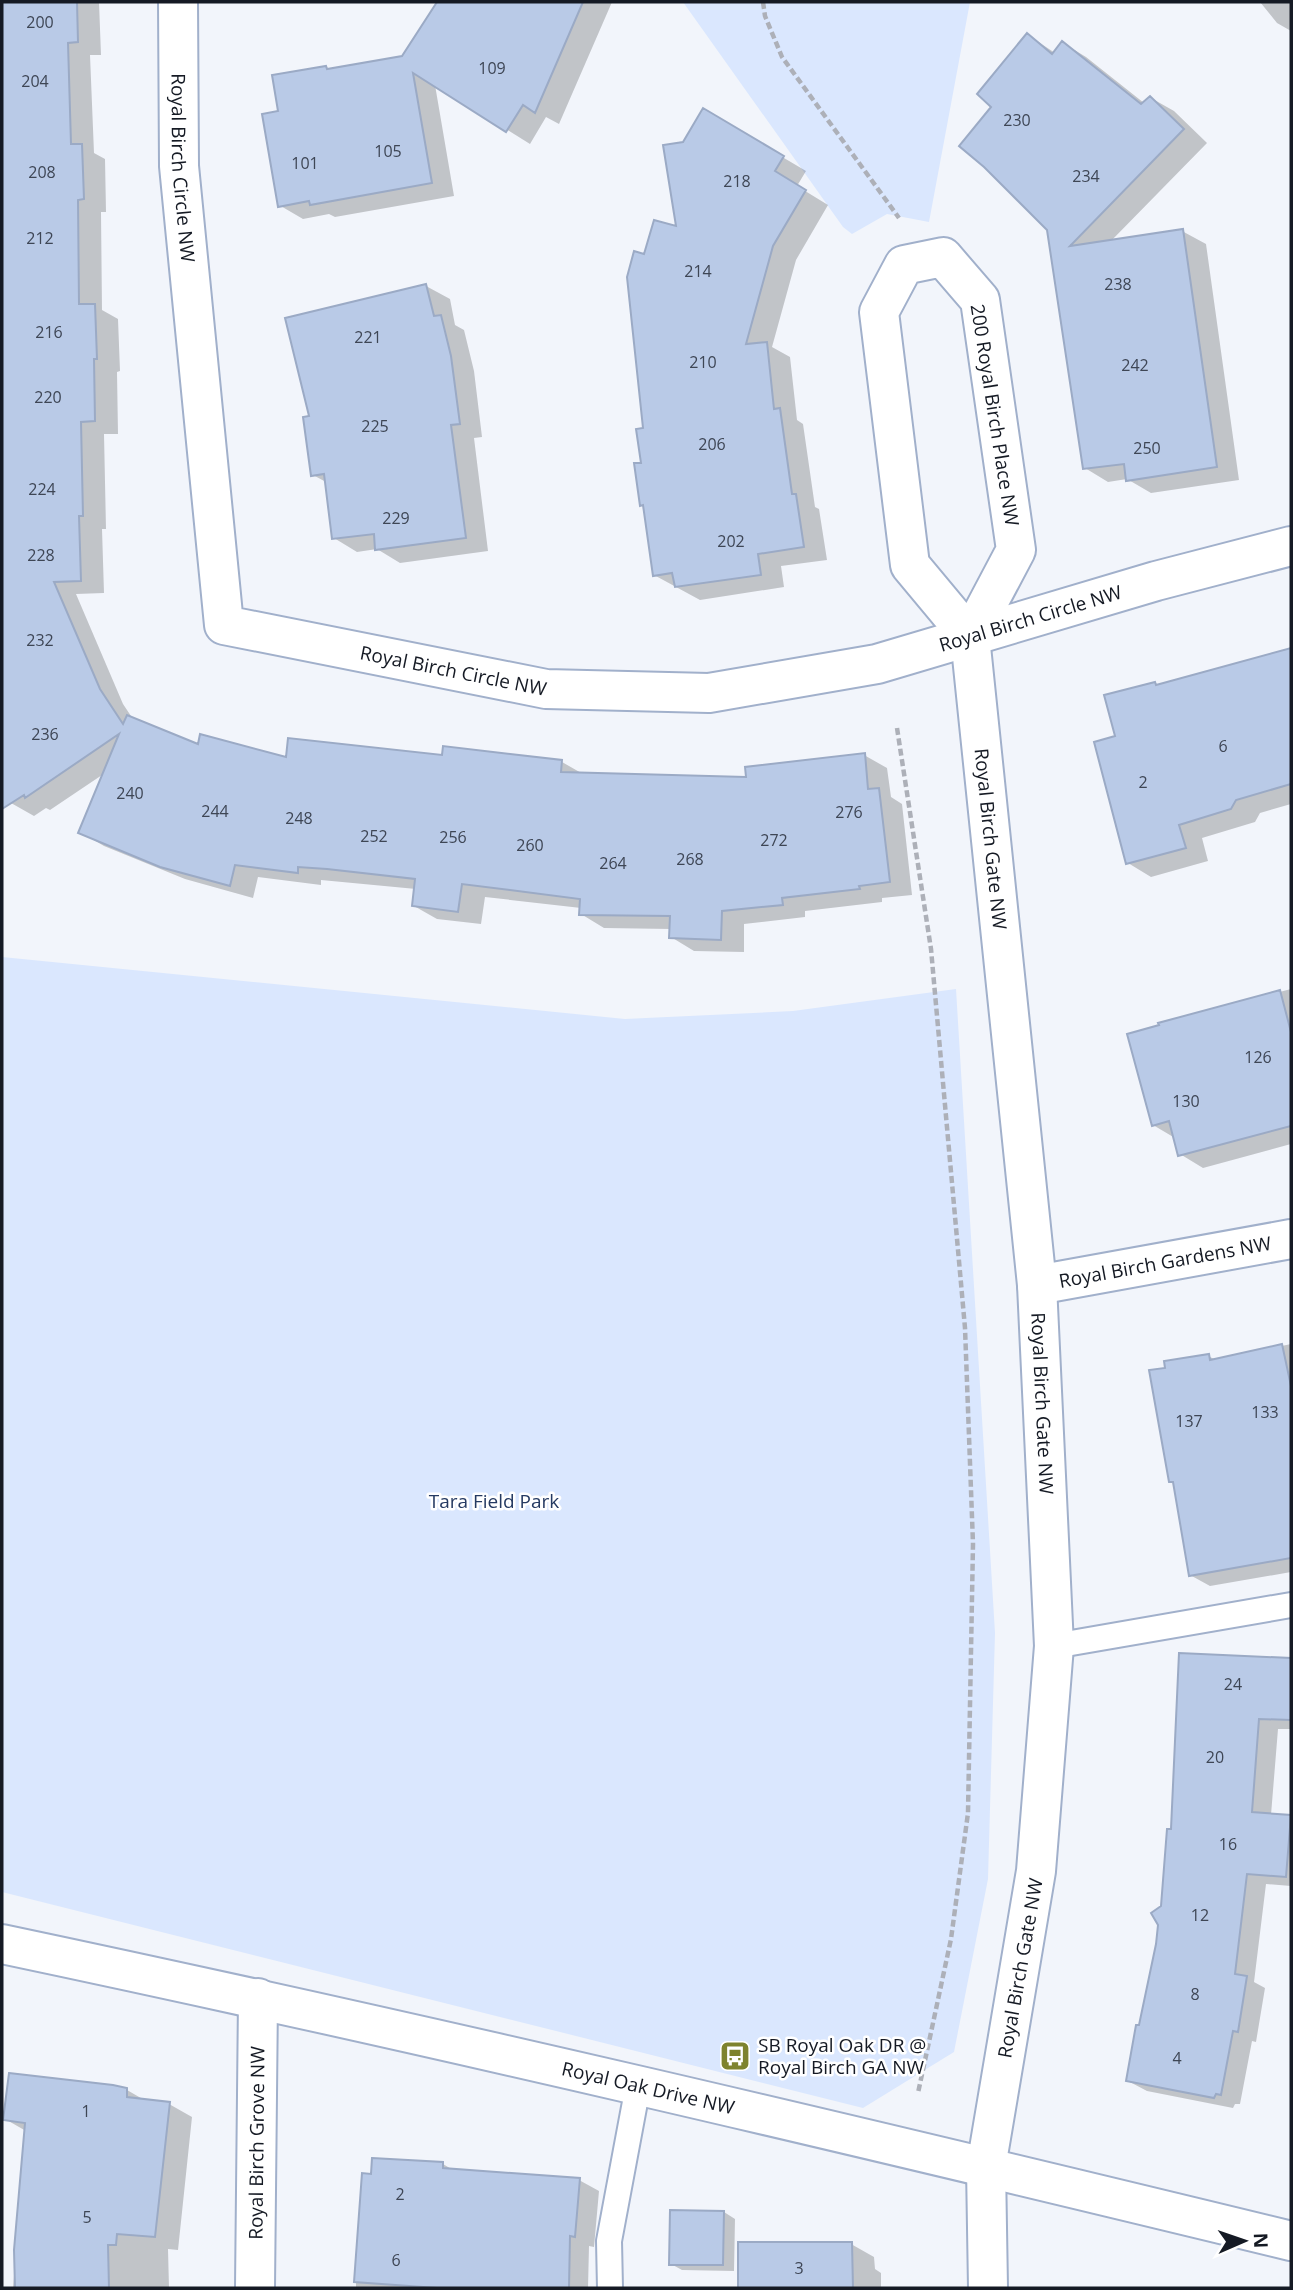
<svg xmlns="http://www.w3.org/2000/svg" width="1293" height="2290" font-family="'Open Sans',sans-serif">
	<rect width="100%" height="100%" fill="#f2f5fb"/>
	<path fill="#dae7fe" d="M683,2h287l-41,220 -42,-8 -35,20 -9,-7z
		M2,957l623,62 168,-8 163,-22 39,644 -7,246 -34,173 -91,56 -861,-216z"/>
	<path fill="#0003" d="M2,2h97l2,53h-11l4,98 11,6 1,53h-5l1,98 16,9 2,52 -3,1 1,62h-14l2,95h-4l2,64 -28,1 47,110 10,15 66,27 89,13 155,-2 119,5 21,12 165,5 116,-24 23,13 4,29 11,7 10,91 -30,3v4l-77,9v6l-61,7v28l-50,-1 -23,-14v-8l-67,-1 -23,-14v-6l-96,-11 -4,27 -44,-5 -23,-13 2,-17 -95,-9v5l-63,-8 -5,21 -68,-19 -81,-33 -24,-14 25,-59 -55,37 -4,-2 -12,8 -23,-13 -9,-13z
		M439,2h173l-53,122 -13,-7 -16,27 -95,-59 19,111 -119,21 -6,-3 -26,5 -24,-14 1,-92 46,-45 4,2 73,-12z
		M1260,2h31v29l-14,-8z
		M1028,35l27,18 8,-10 23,14 58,46 7,-5 23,13 33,32 -97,99 72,-11 24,13 33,236 -88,13 -24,-14 -19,3 -23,-14 -37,-239 -54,-123z
		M704,111l102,60 -9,15 31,19 -32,55 -24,87 18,10 7,63 6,4 12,83 4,2 8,51 -46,6 3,21 -84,13 -46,-25 -9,-68 -4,-2 4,-76v-173l33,-28 6,-85z
		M426,286l24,13 5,26 9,5 10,41 8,66 -8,1 14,113 -88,12 -23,-14 -20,3 -23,-14 -8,-56 -13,-7 -1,-57z
		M1291,649v155l-31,9 -5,9 -53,16 6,23 -57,16 -23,-14 -11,-126 38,-53 4,2z
		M1291,989v155l-88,24 -23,-14 -5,-16 -22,-13 7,-101z
		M1291,1344v228l-81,14 -20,-11 -15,-92 -4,-2 37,-125 8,4z
		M1181,1654l110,5v70h-13l-7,86 20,3v68l-25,-2 -12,98 11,6 -9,54 -4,-1 -12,63h-5l-2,4 -86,-17 -19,-10 30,-137 14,-114z
		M127,2090l19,11 23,3 23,13 -14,133 -10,-1 1,39h-156l13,-157 -21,-12z
		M443,2164l10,6 126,10 20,11 -5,56 -5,-1 -1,42h-232v-14l16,-98z
		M724,2212l11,7 -1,52 -52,-1 -11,-6z
		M740,2243l111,1 23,13 1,12 6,4v15h-141z"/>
	<path fill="#b9cae7" stroke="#9baac5" stroke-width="2" d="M2,2h75l1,40 -10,1 3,101h11l2,55 -6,1 1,104h16l2,55h-3l1,62 -14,1 2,94h-4l2,65 -27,1 46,107 23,35 4,-9 71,29 2,-10 86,23 2,-19 154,17 1,-9 119,14 -1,12 185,5 -1,-10 120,-14 3,36 11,-1 11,94 -31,4 1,3 -78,9 1,7 -61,6 -1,29 -52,-2 1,-22 -91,-1 1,-16 -118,-15 -4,28 -46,-6 3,-27 -88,-10 -29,-2v6l-63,-8 -5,21 -70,-19 -82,-34 41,-99 -94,64 -1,-3 -22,14z
		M437,2h146l-48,111 -12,-8 -17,27 -93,-59 19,110 -122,22 -1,-4 -31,6 -16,-93 16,-3 -6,-36 54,-9 1,3 75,-13z
		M1027,33l25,21 10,-13 79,63 9,-8 34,33 -114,117 113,-17 34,238 -91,14 -2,-17 -41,5 -36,-239 -63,-63 -25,-21 32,-39 -14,-13z
		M703,108l81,48 -9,15 31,19 -33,56 -27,98 21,-2 7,67 6,-1 12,86h4l8,53 -46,7 3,21 -86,12 -3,-14 -19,3 -10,-71 -3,1 -6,-43h7l-5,-34 7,-1 -16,-151 7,-26 10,3 10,-34 22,6 -13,-81 20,-3z
		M426,284l8,32 7,-1 10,41 9,68 -9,1 15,113 -91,12 -1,-16 -42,5 -8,-65 -13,2 -8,-59 6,-1 -24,-98z
		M1291,648v136l-55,16 -5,9 -52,16 7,23 -60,16 -32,-122 21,-6 -11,-41 51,-13 1,3z
		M1280,990l11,42v94l-113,30 -9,-35 -17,5 -25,-92 32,-9 -1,-2z
		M1282,1344l9,42v172l-102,18 -16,-94h-4l-20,-112 16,-2 -1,-7 45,-7 1,6z
		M1179,1653l112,5v62l-32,-1 -7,93 39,3 -5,62 -39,-3 -12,100 12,2 -9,56 -5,-1 -12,64 -5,-1 -2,4 -88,-17 10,-56h3l17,-81 2,-19 -7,-12 10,-7 6,-77h4z
		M9,2073l104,12 14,3v9l43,5 -15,135 -38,-3 -1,11h-8l1,43h-94l-1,-38 11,-127 -22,-3z
		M372,2158l71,4v6l137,10 -5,59 -5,-1 -1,52h-132l-83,-6 8,-109 9,1z
		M670,2210l54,1 -1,54h-54z
		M738,2242h114l1,46h-115z"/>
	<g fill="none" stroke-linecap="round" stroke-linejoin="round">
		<g stroke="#a1b0cb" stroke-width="28">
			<path id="lane" d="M1054,1646l237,-41
				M610,2288l-1,-47 29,-155"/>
		</g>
		<g stroke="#a1b0cb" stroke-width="42">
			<g id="street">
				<path id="s1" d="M178,2l1,164 45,459 322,64 163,4 168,-29 279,-83 135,-35"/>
				<path d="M943,257l37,43 36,250 -46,87 -60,-72 -31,-253 25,-47z"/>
				<path id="s2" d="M970,637l67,648 17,361 -18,225 -50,296 2,121"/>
				<path id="s3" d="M1037,1285l254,-46"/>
				<path id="s4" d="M255,2288l3,-290"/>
			</g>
		</g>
		<g stroke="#a1b0cb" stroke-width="42">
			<g id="secondary">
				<path id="s5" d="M2,1944c431,91 861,193 1289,297"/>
			</g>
		</g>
		<path stroke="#adb0b8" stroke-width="4.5" stroke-dasharray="7 3.5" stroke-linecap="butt" d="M763,2l2,14 17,41 117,161
			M897,728l34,221 34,379 8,216 -5,269 -17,126 -33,154"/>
		<use href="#lane" stroke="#fff" stroke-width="24"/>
		<use href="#street" stroke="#fff" stroke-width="38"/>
		<use href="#secondary" stroke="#fff" stroke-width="38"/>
	</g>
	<defs>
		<g id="bus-square" transform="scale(1.575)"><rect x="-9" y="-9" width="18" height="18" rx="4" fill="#7e832e" stroke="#fff"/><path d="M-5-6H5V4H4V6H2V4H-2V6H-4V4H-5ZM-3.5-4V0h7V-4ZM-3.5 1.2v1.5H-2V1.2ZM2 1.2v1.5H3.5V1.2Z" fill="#fff"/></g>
	</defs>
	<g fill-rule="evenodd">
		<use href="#bus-square" x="735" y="2056"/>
	</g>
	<g text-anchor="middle" stroke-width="5" stroke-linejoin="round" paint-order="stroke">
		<g font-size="16" fill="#3e4655">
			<text x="40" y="28">200</text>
			<text x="492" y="74">109</text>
			<text x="35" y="87">204</text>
			<text x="1017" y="126">230</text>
			<text x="388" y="157">105</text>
			<text x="305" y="169">101</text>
			<text x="42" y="178">208</text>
			<text x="1086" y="182">234</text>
			<text x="737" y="187">218</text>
			<text x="40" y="244">212</text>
			<text x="698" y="277">214</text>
			<text x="1118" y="290">238</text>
			<text x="49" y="338">216</text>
			<text x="368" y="343">221</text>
			<text x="703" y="368">210</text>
			<text x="1135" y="371">242</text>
			<text x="48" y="403">220</text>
			<text x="375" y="432">225</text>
			<text x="712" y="450">206</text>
			<text x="1147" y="454">250</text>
			<text x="42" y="495">224</text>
			<text x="396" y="524">229</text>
			<text x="731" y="547">202</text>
			<text x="41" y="561">228</text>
			<text x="40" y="646">232</text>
			<text x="45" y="740">236</text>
			<text x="1223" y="752">6</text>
			<text x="1143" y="788">2</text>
			<text x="130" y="799">240</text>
			<text x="215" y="817">244</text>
			<text x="849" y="818">276</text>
			<text x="299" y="824">248</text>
			<text x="374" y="842">252</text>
			<text x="453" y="843">256</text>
			<text x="774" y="846">272</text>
			<text x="530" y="851">260</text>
			<text x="690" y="865">268</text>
			<text x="613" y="869">264</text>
			<text x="1258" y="1063">126</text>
			<text x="1186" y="1107">130</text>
			<text x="1265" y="1418">133</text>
			<text x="1189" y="1427">137</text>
			<text x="1233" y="1690">24</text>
			<text x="1215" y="1763">20</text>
			<text x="1228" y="1850">16</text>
			<text x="1200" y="1921">12</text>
			<text x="1195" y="2000">8</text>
			<text x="1177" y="2064">4</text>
			<text x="86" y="2117">1</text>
			<text x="400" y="2200">2</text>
			<text x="87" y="2223">5</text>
			<text x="396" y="2266">6</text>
			<text x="799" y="2274">3</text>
		</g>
		<g font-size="19" fill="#151a24" stroke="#fff">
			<text dy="7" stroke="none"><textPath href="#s1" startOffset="166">Royal Birch Circle NW</textPath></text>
			<text transform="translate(995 415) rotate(81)" y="7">200 Royal Birch Place NW</text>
			<text dy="7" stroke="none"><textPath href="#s1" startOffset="1447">Royal Birch Circle NW</textPath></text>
			<text dy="7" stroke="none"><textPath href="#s1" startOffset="859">Royal Birch Circle NW</textPath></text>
			<text dy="7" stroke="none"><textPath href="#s2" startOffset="203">Royal Birch Gate NW</textPath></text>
			<text dy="7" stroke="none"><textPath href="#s3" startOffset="130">Royal Birch Gardens NW</textPath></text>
			<text dy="7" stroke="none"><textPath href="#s2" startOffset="770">Royal Birch Gate NW</textPath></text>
			<text transform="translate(1020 1968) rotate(-80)" y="7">Royal Birch Gate NW</text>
			<text dy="7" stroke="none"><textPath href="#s5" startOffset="662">Royal Oak Drive NW</textPath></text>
			<text dy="7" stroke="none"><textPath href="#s4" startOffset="145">Royal Birch Grove NW</textPath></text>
		</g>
		<g font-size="19" fill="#253a62" stroke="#fff">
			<text x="494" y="1508">Tara Field Park</text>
		</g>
		<g font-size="19" fill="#151a24" stroke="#fff" text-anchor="start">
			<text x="758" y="2052">SB Royal Oak DR @<tspan x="758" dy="22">Royal Birch GA NW</tspan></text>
		</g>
	</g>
	<rect width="1293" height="2290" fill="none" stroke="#151a24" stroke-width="7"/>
	<g transform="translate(1244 2241) rotate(88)" stroke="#ffffff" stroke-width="5" paint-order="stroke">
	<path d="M0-5L12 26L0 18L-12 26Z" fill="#151a24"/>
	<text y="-10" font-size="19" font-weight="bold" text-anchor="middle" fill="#151a24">N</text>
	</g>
</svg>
